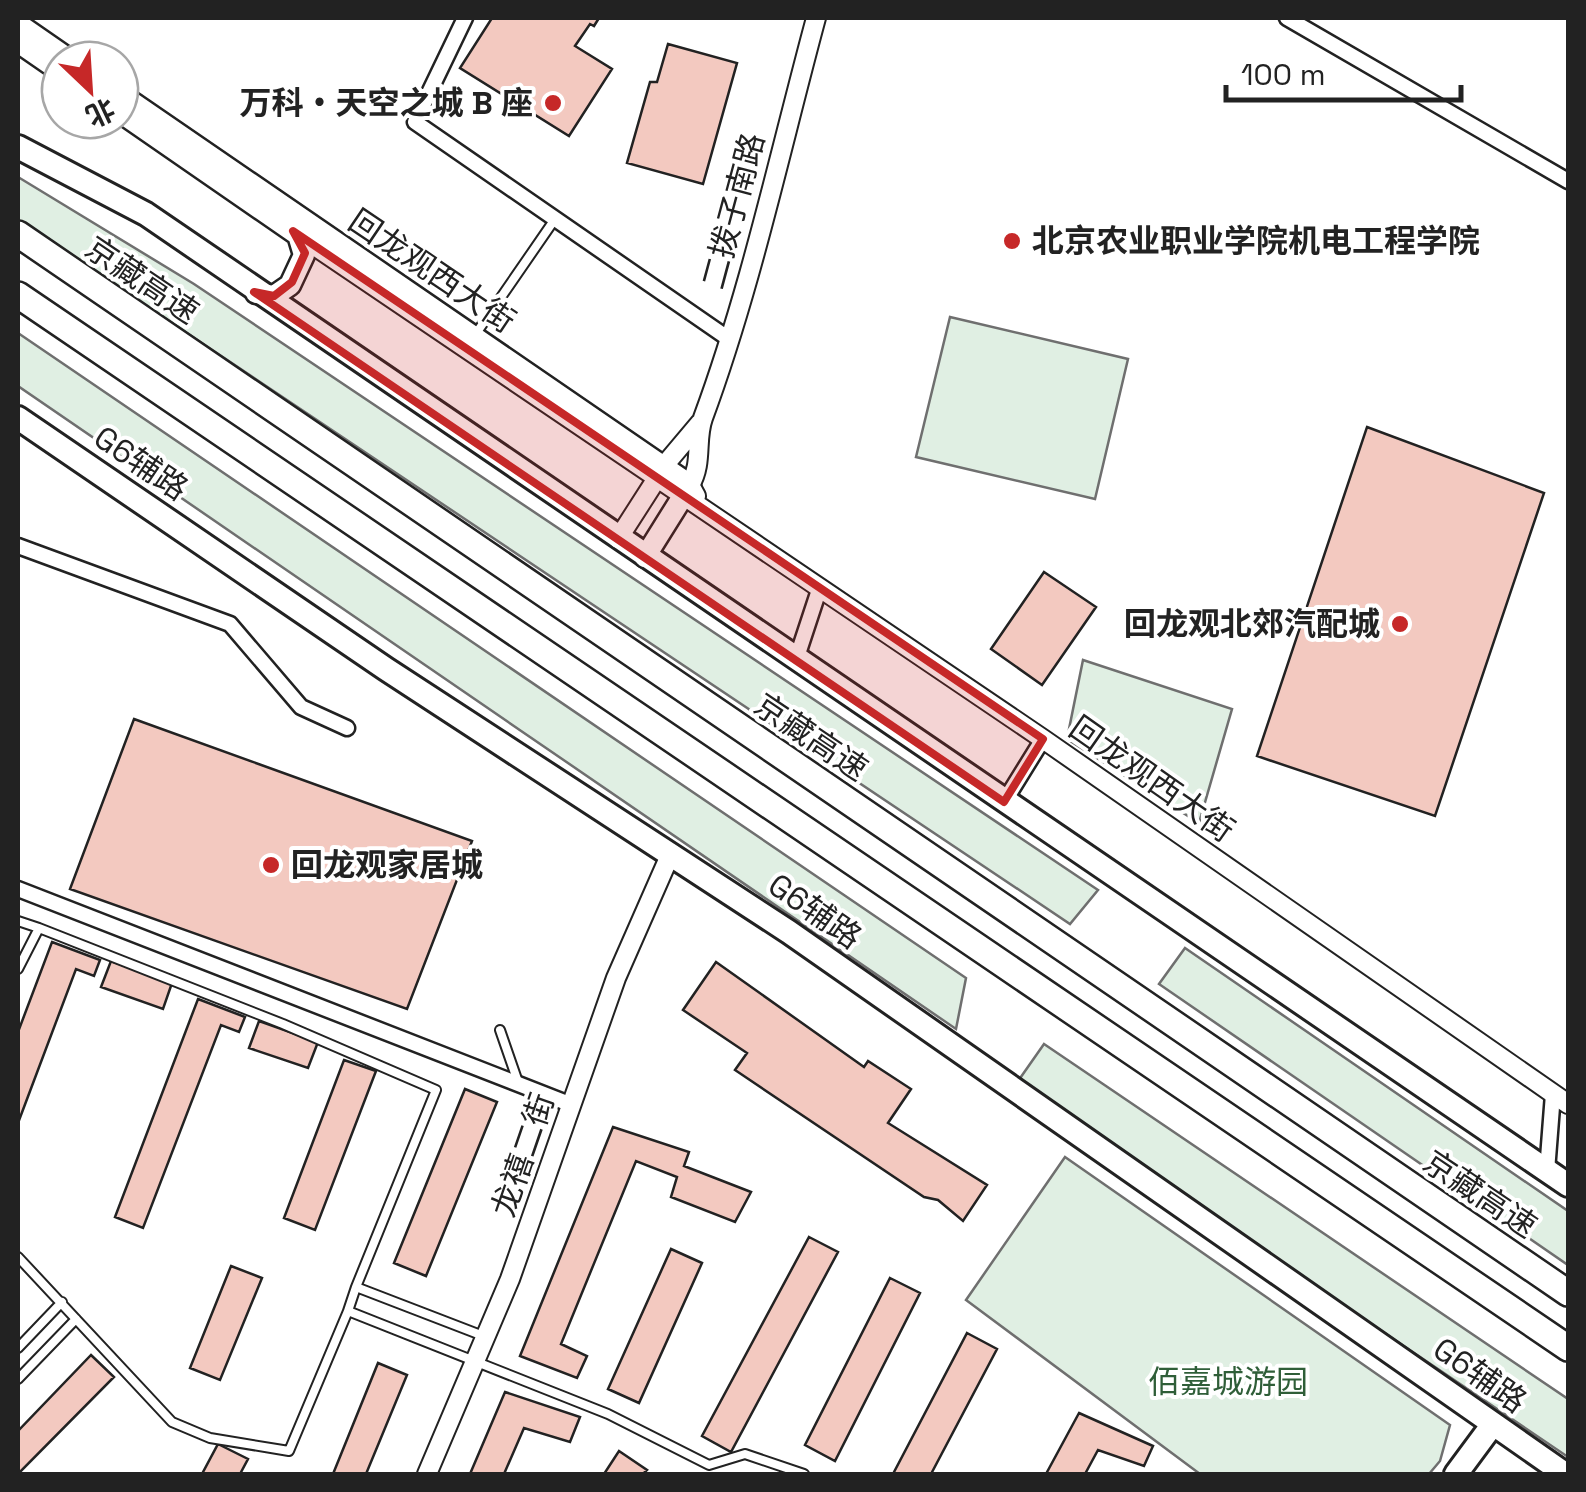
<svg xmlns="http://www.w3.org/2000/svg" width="1586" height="1492" font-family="'Space Grotesk','Noto Sans SC',sans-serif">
	<rect width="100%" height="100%" fill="#fff"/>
	<path fill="#e0efe3" stroke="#6f6f6f" stroke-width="2.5" d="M18,177l176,107 904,606 -28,34 -1052,-704z
		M950,317l178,42 -33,140 -179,-42z
		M18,333l948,645 -10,51 -938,-643z
		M1083,660l149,49 -33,114 -132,-84z
		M1185,948l383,263v54l-409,-281z
		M1044,1044l524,355v58l-552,-373z
		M1065,1157l385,268 -10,36 -11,13h-229l-234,-174z"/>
	<path fill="#f3c9c0" stroke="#222" stroke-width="2.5" d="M492,18h107l-5,8 -4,-2 -15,22 37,23 -43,67 -109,-68z
		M668,44l69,19 -34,121 -76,-21 23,-81h7z
		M1367,427l177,66 -109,323 -178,-60z
		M1044,572l52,35 -54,78 -51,-36z
		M134,719l338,122 -65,168 -337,-120z
		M52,942l48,18 -6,16 -18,-7 -58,154v-91z
		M111,961l61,22 -9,26 -62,-22z
		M716,962l148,105 4,-6 43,28 -23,34 99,62 -24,36 -25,-21 -14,-3 -189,-127 12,-17 -64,-43z
		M198,999l47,18 -6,15 -18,-7 -78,203 -28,-11z
		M259,1021l59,21 -10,26 -59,-20z
		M344,1060l32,11 -61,159 -31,-12z
		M465,1089l32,13 -71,174 -32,-13z
		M613,1127l76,25 -5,14 67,26 -16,30 -64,-25 6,-20 -41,-16 -75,183 26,12 -10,22 -57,-22z
		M809,1237l29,15 -107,200 -29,-16z
		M671,1249l31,14 -63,140 -31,-14z
		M231,1266l31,12 -42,102 -30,-12z
		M890,1278l30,15 -85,168 -30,-16z
		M967,1333l30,16 -66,125h-38z
		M91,1355l23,22 -96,97v-43z
		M378,1363l29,12 -41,99h-33z
		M505,1392l75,25 -10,25 -46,-14 -20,46h-34z
		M1079,1413l74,33 -9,20 -46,-16 -13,24h-39z
		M218,1444l30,15 -8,15h-38z
		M619,1451l28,19 -4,4h-39z"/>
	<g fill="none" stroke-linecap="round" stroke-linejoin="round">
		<g stroke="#222" stroke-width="12">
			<path id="service" d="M475,335l80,-116
				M18,921l21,7
				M18,969l21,-41 244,96 153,66 -80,197 130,50
				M500,1030l18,52
				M18,1257l154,165 38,16 79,13 59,-140 260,103 101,51 36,-11 59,20
				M348,1311l8,-24
				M18,1348l44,-46
				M18,1379l58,-60"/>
		</g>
		<g stroke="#222" stroke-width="19">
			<path id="minor" d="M465,18l-50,104 314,217
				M1287,18l281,163
				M18,546l212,78 71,83 46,21
				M796,660l24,-73
				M1004,802l39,-63
				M18,889l554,216
				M1547,1171l6,-77"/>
		</g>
		<g stroke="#222" stroke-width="22">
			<path id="tertiary" d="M294,232l749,507 525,365
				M696,496l-6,-11c13,-22 5,-45 13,-67 48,-130 77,-267 113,-400
				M618,539l50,-78 32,-38
				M427,1474l83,-195 106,-301 55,-125"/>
		</g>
		<g stroke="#222" stroke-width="25">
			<path id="secondary" d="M18,24l52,36
				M18,42l42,29
				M120,94l570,391 -45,72
				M120,112l178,123 6,20 -14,30 -16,11 -18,-3"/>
		</g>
		<g stroke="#222" stroke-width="28">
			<path id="primary" d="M18,147l128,67 1422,971
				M18,418l368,251 403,263 776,542
				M1456,1474l37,-50"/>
		</g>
		<g stroke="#222" stroke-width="30">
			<path id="motorway" d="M18,234l1550,1059
				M18,295l1550,1053"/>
		</g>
		<use href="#service" stroke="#fff" stroke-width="8"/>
		<use href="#minor" stroke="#fff" stroke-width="14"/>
		<use href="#tertiary" stroke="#fff" stroke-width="18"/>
		<use href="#secondary" stroke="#fff" stroke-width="20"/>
		<use href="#primary" stroke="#fff" stroke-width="22"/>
		<use href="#motorway" stroke="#fff" stroke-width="25"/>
	</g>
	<path fill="#c62828" fill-opacity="0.2" stroke="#c62828" stroke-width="8" stroke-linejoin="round" d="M293,231l750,508 -39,63 -750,-510 20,4 18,-14 13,-29z"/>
	<g fill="#c62828" stroke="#fff" stroke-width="4">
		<circle cx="553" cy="103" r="10"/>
		<circle cx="1012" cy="241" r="10"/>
		<circle cx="1400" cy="624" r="10"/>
		<circle cx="271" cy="865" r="10"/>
	</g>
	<g text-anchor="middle" stroke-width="8" stroke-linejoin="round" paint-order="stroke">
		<g font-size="32" font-weight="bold" fill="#222" stroke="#fff" text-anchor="end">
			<text x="533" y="114">万科・天空之城 B 座</text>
			<text x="1032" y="252" text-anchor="start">北京农业职业学院机电工程学院</text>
			<text x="1380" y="635">回龙观北郊汽配城</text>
			<text x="291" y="876" text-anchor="start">回龙观家居城</text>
		</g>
		<g font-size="32" fill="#222" stroke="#fff">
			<text transform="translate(733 211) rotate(-75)" y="11">二拨子南路</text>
			<text transform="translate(432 271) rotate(34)" y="11">回龙观西大街</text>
			<text transform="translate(142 280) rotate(34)" y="11">京藏高速</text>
			<text transform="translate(141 463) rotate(34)" y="11">G6辅路</text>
			<text transform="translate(811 737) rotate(34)" y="11">京藏高速</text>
			<text transform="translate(1152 779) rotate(35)" y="11">回龙观西大街</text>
			<text transform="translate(815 911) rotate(35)" y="11">G6辅路</text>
			<text transform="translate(523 1155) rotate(-71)" y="11">龙禧二街</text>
			<text transform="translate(1480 1194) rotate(34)" y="11">京藏高速</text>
			<text transform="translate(1480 1375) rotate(35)" y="11">G6辅路</text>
		</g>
		<g font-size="32" fill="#2f5e38" stroke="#fff">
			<text x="1228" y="1393">佰嘉城游园</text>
		</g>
	</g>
	<rect width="1586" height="1492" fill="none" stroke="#222222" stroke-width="40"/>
	<g transform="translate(90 90) rotate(155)"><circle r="48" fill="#ffffff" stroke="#a7a7a7" stroke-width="2.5"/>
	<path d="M0-8L18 38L0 25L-18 38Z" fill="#c62828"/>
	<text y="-15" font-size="28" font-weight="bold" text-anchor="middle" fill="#222222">北</text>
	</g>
	<path d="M1226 85v15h235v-15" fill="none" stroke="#222222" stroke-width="5"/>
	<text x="1241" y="85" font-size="30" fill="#222222" stroke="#ffffff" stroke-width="8" paint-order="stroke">100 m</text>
</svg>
